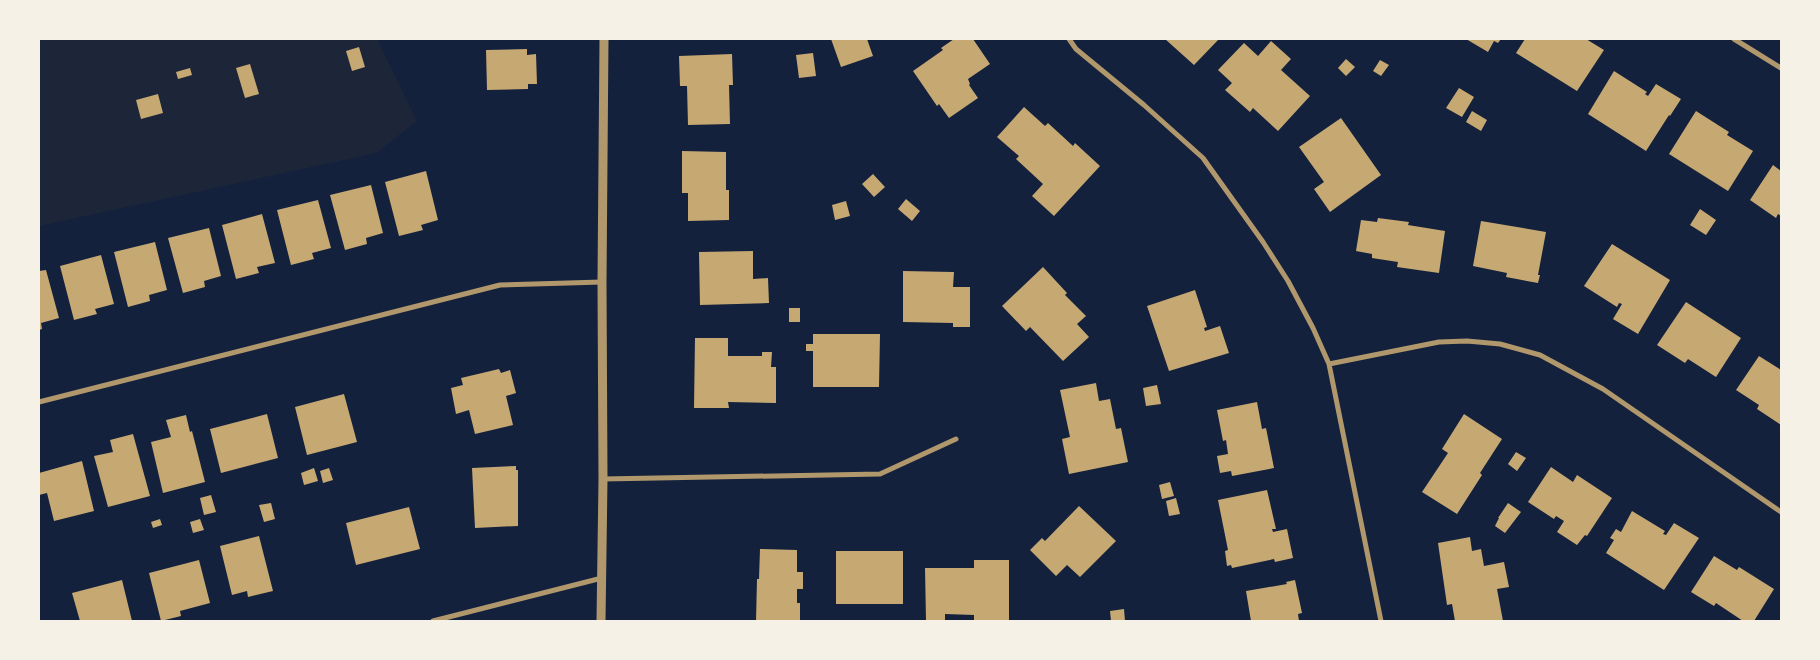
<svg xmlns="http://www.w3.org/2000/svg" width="1820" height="660" font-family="'Exo 2',sans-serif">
	<rect width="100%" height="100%" fill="#14213d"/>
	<path fill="#1d2539" d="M39,39h338l40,82 -41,32 -337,73z"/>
	<path fill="#c6a872" d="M831,39h36l6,17 -32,11z
		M954,39h19l17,25 -22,15 2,5 -1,1 9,13 -29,20 -10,-14 -2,2 -24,-35 30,-21 -2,-2z
		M1165,39h54l-25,26z
		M1466,39h35l-3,4 -4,-2 -6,11z
		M1525,39h61l18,11 -27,41 -61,-38z
		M1271,41l20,18 -10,11 29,26 -32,35 -25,-23 -3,4 -25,-22 7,-7 -14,-13 26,-27 14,13z
		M359,47l6,20 -13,4 -6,-20z
		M527,49v6l9,-1 1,30h-9v5l-41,1 -1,-40z
		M813,53l3,23 -17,2 -3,-23z
		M732,54l1,31h-4l1,39 -42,1 -1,-39h-7l-1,-30z
		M1346,59l9,8 -9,9 -8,-8z
		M1380,60l9,5 -8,11 -8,-5z
		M250,64l9,30 -14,4 -9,-30z
		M190,68l2,7 -14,4 -2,-7z
		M1614,71l33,21 -2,2 3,2 8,-12 25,15 -11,17 -1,-1 -23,36 -58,-37z
		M1459,88l15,9 -12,20 -16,-9z
		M158,94l5,19 -22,6 -5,-19z
		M1024,107l21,19 3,-3 25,23 2,-3 25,23 -46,50 -22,-20 11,-12 -27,-25 3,-3 -22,-19z
		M1472,111l15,9 -6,11 -15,-9z
		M1696,111l33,21 -2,3 26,16 -25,40 -59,-37z
		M1341,118l40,57 -51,37 -16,-23 10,-7 -25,-35z
		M682,151l44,1v38h3v30l-41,1v-28h-6z
		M1773,165l8,6v45l-3,-2 -2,4 -26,-18z
		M426,171l12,49 -17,5 2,5 -24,6 -14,-54z
		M873,174l12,13 -11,10 -12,-13z
		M371,185l12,48 -17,5 1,6 -22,6 -15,-55z
		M906,199l14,12 -8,10 -14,-12z
		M318,200l13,48 -19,5 2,6 -23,6 -14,-55z
		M846,201l4,15 -15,4 -3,-15z
		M1700,209l16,11 -10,15 -16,-10z
		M262,214l13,49 -18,4 2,6 -23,6 -14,-54z
		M1378,218l31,4 -1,3 37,6 -6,42 -42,-6 1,-5 -26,-4v-4l-16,-3 5,-31 16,2z
		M1481,221l65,11 -8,43h2l-2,8 -32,-6 1,-4 -34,-7z
		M209,228l12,48 -17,5 1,6 -22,6 -15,-55z
		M155,242l12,48 -18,5 1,6 -22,6 -14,-55z
		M1612,244l58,36 -32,54 -25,-15 9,-15 -3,-1 -2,4 -33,-21z
		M753,251v28l15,-1 1,25 -69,2 -1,-53z
		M101,255l13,49 -19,5 2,5 -23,6 -14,-54z
		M1043,267l24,26 -2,2 21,21 -9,8 12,13 -26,24 -33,-34 -4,4 -24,-25z
		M46,270l13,48 -18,5 1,6 -3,1v-59z
		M903,271l51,1 -1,15h17v40h-17v-4l-50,-1z
		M1195,290l12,37 -3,1 1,3 15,-5 9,27 -60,18 -22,-65z
		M1686,302l55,36 -25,39 -28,-18 -3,4 -28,-18z
		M789,308h11v14h-11z
		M813,334h67l-1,53h-66v-36h-7v-7h7z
		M695,338h33v18h34v-4h10l-1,15h5v36l-48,-1 1,6h-35z
		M1759,356l22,14v55l-24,-16 2,-4 -23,-15z
		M499,369l2,4 9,-3 6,23 -10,3 7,29 -38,9 -6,-24 -13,4 -5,-26 12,-3 -2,-7z
		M1096,383l3,18 11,-2 6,30 5,-1 7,34 -59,12 -7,-35 8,-2 -10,-47z
		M1157,385l4,19 -15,2 -3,-18z
		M344,394l13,48 -50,13 -12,-48z
		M1257,402l5,27 4,-1 8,40 -42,8 -1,-5 -11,2 -3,-17 11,-2 -2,-14 -3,1 -6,-31z
		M267,414l11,44 -57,15 -11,-44z
		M1464,414l38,25 -22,34 2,2 -25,39 -35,-22 26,-39 -6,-4z
		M186,415l4,17 2,-1 13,51 -42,11 -12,-51 20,-5 -5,-17z
		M133,434l17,62 -42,11 -14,-51 19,-4 -3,-12z
		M1516,452l10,6 -9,13 -9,-7z
		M82,461l12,50 -40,10 -7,-28 -8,2v-22z
		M516,466v4h2v56l-43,2 -3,-60z
		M1551,467l22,15 4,-7 35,23 -25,38 -2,-1 -8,10 -20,-13 7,-11 -8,-5 -2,3 -26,-17z
		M314,468l4,13 -14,4 -3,-12z
		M329,468l4,12 -10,3 -3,-12z
		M1170,482l4,14 -12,3 -3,-14z
		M1267,490l9,39h-4l1,3 14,-3 6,29 -18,4 -1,-3 -42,9 -1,-3 -4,1 -2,-15 3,-1 -10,-50z
		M211,495l5,17 -12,3 -4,-17z
		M1176,498l4,16 -11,2 -3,-15z
		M271,503l4,16 -11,3 -5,-17z
		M1508,503l13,9 -16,21 -10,-7 4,-8h-1z
		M1079,506l37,35 -36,36 -13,-12 -11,11 -26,-26 12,-12 3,3z
		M409,507l11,42 -64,16 -10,-42z
		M1632,511l33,20 -2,3 3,1 8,-12 25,15 -35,52 -58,-37 8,-13 -4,-2 6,-9 5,3z
		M160,519l2,6 -9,3 -2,-6z
		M200,519l4,11 -11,3 -3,-11z
		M259,536l14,55 -25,6 -1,-6 -15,4 -12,-49z
		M1470,537l2,14 9,-2 3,17 20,-4 5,25 -12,2 6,32h-48l-3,-17 -5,1 -9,-62z
		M760,549l37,1v22h6v17h-6v14h3v18h-44l1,-42h2z
		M836,551h67v53h-67z
		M1714,556l23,14 2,-3 35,22 -20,32h-11l-27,-18 -2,3 -23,-14z
		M199,560l11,43 -30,8 1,5 -20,5 -12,-48z
		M974,560h35v61h-35v-6l-29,-1v7h-19l-1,-53h49z
		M122,580l10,41h-52l-8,-28z
		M1295,580l7,33 -4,1 1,7h-48l-5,-30 41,-7 -1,-2z
		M1124,609l1,12h-14l-1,-10z"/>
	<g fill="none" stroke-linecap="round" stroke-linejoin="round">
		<path stroke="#b1986c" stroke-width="5" d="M1069,39l7,10 68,56 59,53 60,84 25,39 25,47 16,36 52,257
			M1734,39l47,29
			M1329,364l110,-22 28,-1 33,3 40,11 63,34 178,123
			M39,402l461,-117 102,-3
			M603,479l277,-5 76,-35
			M433,621l169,-43"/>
		<path stroke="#b1986c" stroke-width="9" d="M601,621l2,-142 -1,-197 2,-243"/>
	</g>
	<rect width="1820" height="660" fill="none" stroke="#f6f1e7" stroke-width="80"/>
</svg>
